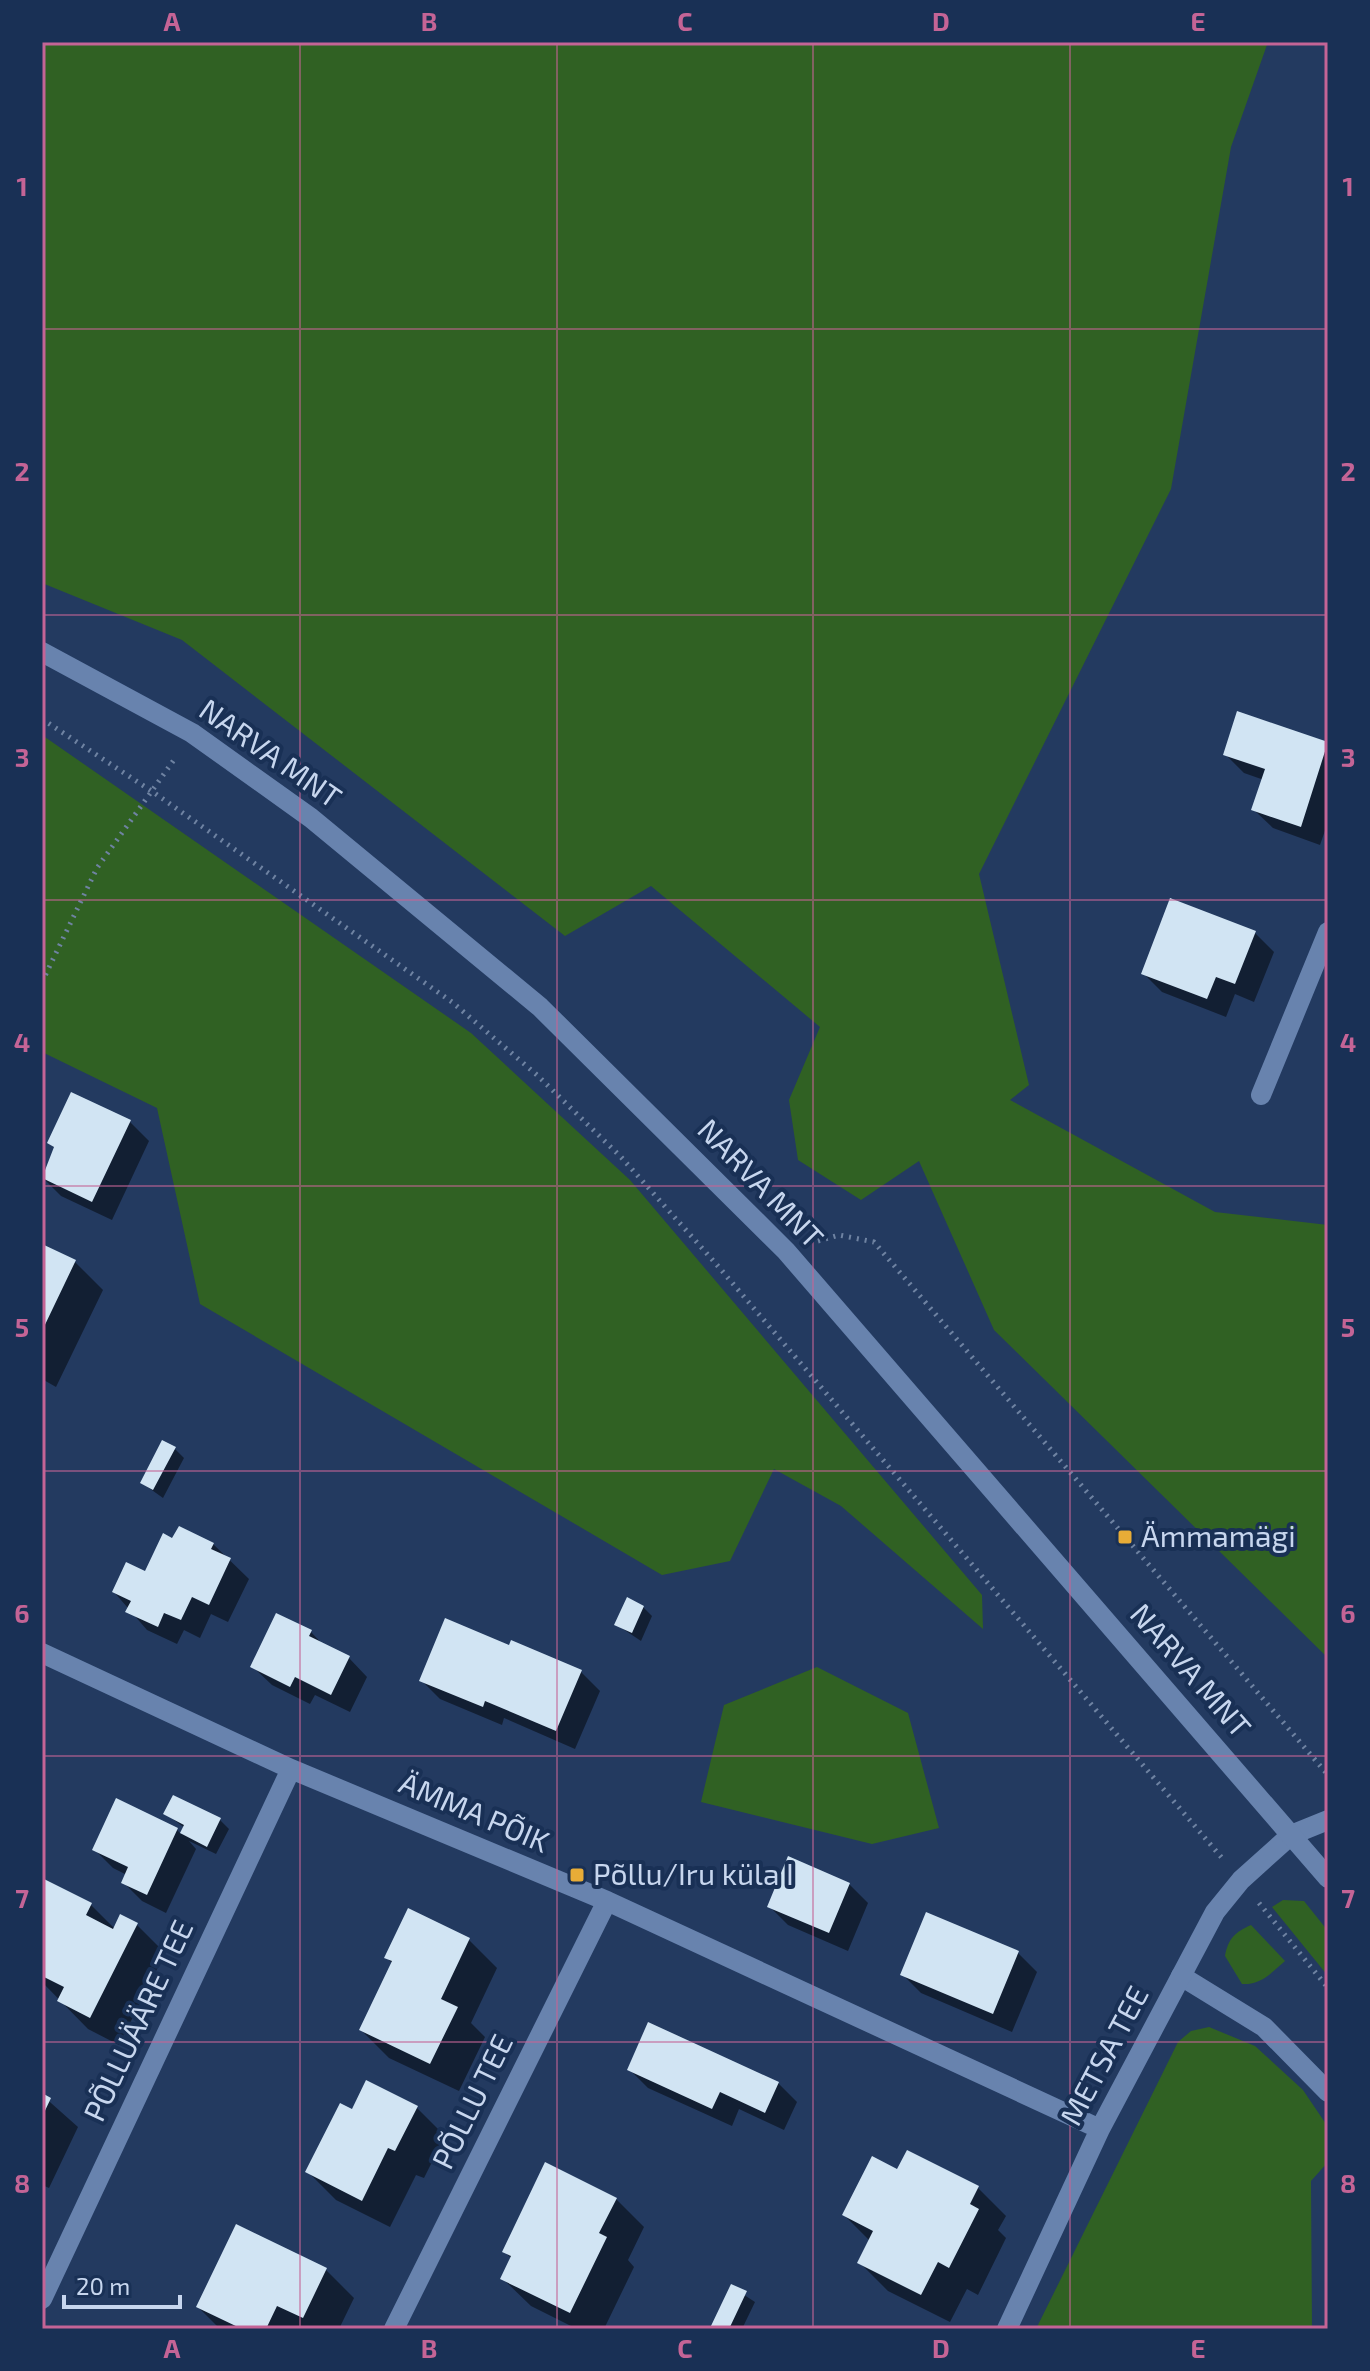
<svg xmlns="http://www.w3.org/2000/svg" width="1370" height="2371" font-family="'Exo 2',sans-serif">
	<rect width="100%" height="100%" fill="#233a60"/>
	<path fill="#306123" d="M42,42h1226l-37,105 -60,342 -192,385 50,211 -19,15 205,112 113,13v433l-334,-328 -75,-169 -58,39 -63,-40 -9,-60 31,-73 -169,-141 -86,50 -383,-296 -140,-57z
		M42,735l429,298 159,147 352,415 1,34 -142,-123 -67,-37 -44,92 -68,14 -462,-271 -43,-196 -115,-56z
		M817,1667l91,46 31,115 -67,16 -171,-42 23,-97z
		M1283,1900l21,1 24,30v45l-56,-69z
		M1251,1925l34,36c-14,12 -24,24 -43,23l-17,-28c3,-17 10,-24 26,-31z
		M1209,2027l46,19 48,44 25,37v35l-17,19 1,148h-276l142,-287 13,-11z"/>
	<path fill="#0007" d="M1239,714l89,30v78l-8,23 -47,-17 -19,-18 10,-30 -20,-7 -19,-19z
		M1255,933l19,19 -20,50 -19,-8 -9,23 -64,-25 -19,-19z
		M130,1122l19,19 -37,79 -51,-24 -19,-19 14,-28 -7,-6z
		M42,1246l33,16 28,28 -47,97 -14,-8z
		M175,1449l9,9 -21,40 -21,-15z
		M173,1541l40,3 36,35 -21,43 -17,-8 -11,24 -16,-8 -7,14 -30,-14 -33,-38 32,-18z
		M643,1607l9,9 -11,25 -24,-16z
		M311,1632l14,15 24,11 18,19 -17,35 -35,-17 -5,9 -38,-19 -19,-18z
		M510,1647l71,25 19,19 -25,58 -71,-31 -2,7 -62,-26 -19,-19z
		M166,1814l54,6 9,9 -13,25 -27,-13 7,8 -30,64 -24,-12 -19,-19 4,-7 -14,-7 -19,-19 83,-19 4,4 4,-6z
		M42,1881l49,24 24,24 22,-4 28,28 -46,92 -31,-16 -46,-47z
		M849,1884l19,19 -20,48 -60,-26 -19,-19z
		M469,1940l28,28 -26,55 14,14 -26,54 -70,-33 -28,-28 32,-66 -6,-6z
		M1018,1953l19,19 -25,60 -91,-39 -19,-19z
		M629,2069l149,14 19,19 -13,28 -45,-21 -7,17 -84,-38z
		M42,2095l36,32 -29,61 -7,-3z
		M416,2107l29,29 -21,42 -8,-3 -26,52 -54,-27 -28,-28 45,-61z
		M978,2188l28,28 -8,14 8,8 -28,57 -11,-6 -17,33 -62,-31 -29,-29 11,-21 -26,-26z
		M616,2199l28,28 -16,33 6,7 -30,62h-27l-46,-23 -29,-28 10,-19 -8,-8z
		M326,2270l28,28 -15,31h-119l-22,-22z
		M732,2287l23,15 -13,27h-27z"/>
	<path fill="#d1e4f3" d="M1237,711l91,31 -27,85 -50,-17 14,-41 -42,-14z
		M1170,898l86,33 -21,53 -19,-7 -9,22 -66,-25z
		M71,1092l60,28 -39,82 -50,-24 12,-31 -7,-4z
		M42,1244l34,16 -34,71z
		M162,1440l14,7 -23,43 -13,-7z
		M179,1526l35,17 -3,6 20,9 -22,47 -17,-8 -11,23 -17,-7 -6,14 -33,-15 6,-11 -19,-9 14,-30 19,9 18,-38 9,5z
		M627,1597l17,9 -12,27 -18,-8z
		M276,1613l36,17 -3,6 41,20 -19,39 -36,-18 -5,10 -40,-20z
		M445,1618l64,27 2,-5 71,30 -26,61 -71,-30 -2,6 -64,-26z
		M173,1795l48,23 -14,29 -27,-14 4,-8 -21,-11z
		M116,1798l62,30 -31,67 -26,-12 7,-16 -36,-17z
		M788,1856l62,27 -21,50 -62,-26z
		M42,1878l50,25 -6,12 27,14 7,-15 18,9 -48,95 -33,-17 7,-14 -22,-11z
		M408,1908l62,30 -29,61 17,8 -28,57 -71,-34 33,-69 -8,-3z
		M926,1912l93,39 -26,63 -93,-39z
		M648,2022l131,60 -14,31 -45,-21 -8,17 -85,-39z
		M366,2080l52,26 -23,45 -7,-3 -26,53 -57,-29 35,-69 12,6z
		M42,2093l9,5 -9,19z
		M907,2150l72,36 -9,18 9,5 -30,59 -11,-6 -17,33 -64,-32 16,-32 -31,-16 30,-59 25,13z
		M545,2162l72,36 -18,35 8,4 -37,76 -70,-34 11,-23 -9,-4z
		M236,2224l91,44 -24,50 -26,-12 -11,23h-24l-46,-22z
		M731,2284l16,7 -18,38h-15l-4,-1z"/>
	<g fill="none" stroke-linecap="round" stroke-linejoin="round">
		<path stroke="#6f83a2" stroke-width="5" stroke-dasharray="2 6" stroke-linecap="butt" d="M42,719l111,73 299,210 85,73 84,82 96,108 505,593
			M42,982l55,-114 79,-111
			M818,1241l21,-6 35,7 454,533
			M1259,1903l69,85"/>
		<path stroke="#6883ae" stroke-width="20" d="M1291,1835l37,-15
			M1181,1976l83,51 64,65"/>
		<path stroke="#6883ae" stroke-width="20" d="M1261,1095l67,-163
			M42,1653l249,116 316,132 493,228
			M42,2299l249,-530
			M394,2329l213,-428
			M1007,2329l93,-200 115,-217 26,-32 50,-45"/>
		<path stroke="#6883ae" stroke-width="20" d="M42,652l150,81 119,85 229,189 246,244 542,627"/>
	</g>
	<path fill="none" stroke="#c46496" stroke-width="2" stroke-opacity="0.55" d="M300,42v2287M557,42v2287M813,42v2287M1070,42v2287M42,329h1286M42,615h1286M42,900h1286M42,1186h1286M42,1471h1286M42,1756h1286M42,2042h1286"/>
	<g fill="#e8ac37" stroke="#193055" stroke-width="3">
		<rect x="1117" y="1529" width="16" height="16" rx="4"/>
		<rect x="569" y="1867" width="16" height="16" rx="4"/>
	</g>
	<g text-anchor="middle" stroke-width="8" stroke-linejoin="round" paint-order="stroke">
		<g font-size="30" fill="#c7d6ee" stroke="#193055">
			<text transform="translate(270 754) rotate(35)" y="10">NARVA MNT</text>
			<text transform="translate(760 1184) rotate(46)" y="10">NARVA MNT</text>
			<text transform="translate(1190 1671) rotate(49)" y="10">NARVA MNT</text>
			<text transform="translate(474 1813) rotate(23)" y="10">ÄMMA PÕIK</text>
			<text transform="translate(139 2021) rotate(-65)" y="10">PÕLLUÄÄRE TEE</text>
			<text transform="translate(1105 2056) rotate(-62)" y="10">METSA TEE</text>
			<text transform="translate(473 2102) rotate(-64)" y="10">PÕLLU TEE</text>
		</g>
		<g font-size="30" fill="#c7d6ee" stroke="#193055" text-anchor="start">
			<text x="1141" y="1547">Ämmamägi</text>
			<text x="593" y="1885">Põllu/Iru küla I</text>
		</g>
	</g>
	<rect width="1370" height="2371" fill="none" stroke="#193055" stroke-width="88"/>
	<path d="M64 2295v12h116v-12" fill="none" stroke="#c7d6ee" stroke-width="4"/>
	<text x="76" y="2295" font-size="24" fill="#c7d6ee" stroke="#193055" stroke-width="6" paint-order="stroke">20 m</text>
	<rect x="44" y="44" width="1282" height="2283" fill="none" stroke="#c46496" stroke-width="3"/>
	<g font-size="26" text-anchor="middle" font-weight="bold" fill="#c46496">
		<text x="172" y="31">A</text>
		<text x="429" y="31">B</text>
		<text x="685" y="31">C</text>
		<text x="941" y="31">D</text>
		<text x="1198" y="31">E</text>
		<text x="22" y="196">1</text>
		<text x="1348" y="196">1</text>
		<text x="22" y="481">2</text>
		<text x="1348" y="481">2</text>
		<text x="22" y="767">3</text>
		<text x="1348" y="767">3</text>
		<text x="22" y="1052">4</text>
		<text x="1348" y="1052">4</text>
		<text x="22" y="1337">5</text>
		<text x="1348" y="1337">5</text>
		<text x="22" y="1623">6</text>
		<text x="1348" y="1623">6</text>
		<text x="22" y="1908">7</text>
		<text x="1348" y="1908">7</text>
		<text x="22" y="2193">8</text>
		<text x="1348" y="2193">8</text>
		<text x="172" y="2358">A</text>
		<text x="429" y="2358">B</text>
		<text x="685" y="2358">C</text>
		<text x="941" y="2358">D</text>
		<text x="1198" y="2358">E</text>
	</g>
</svg>
